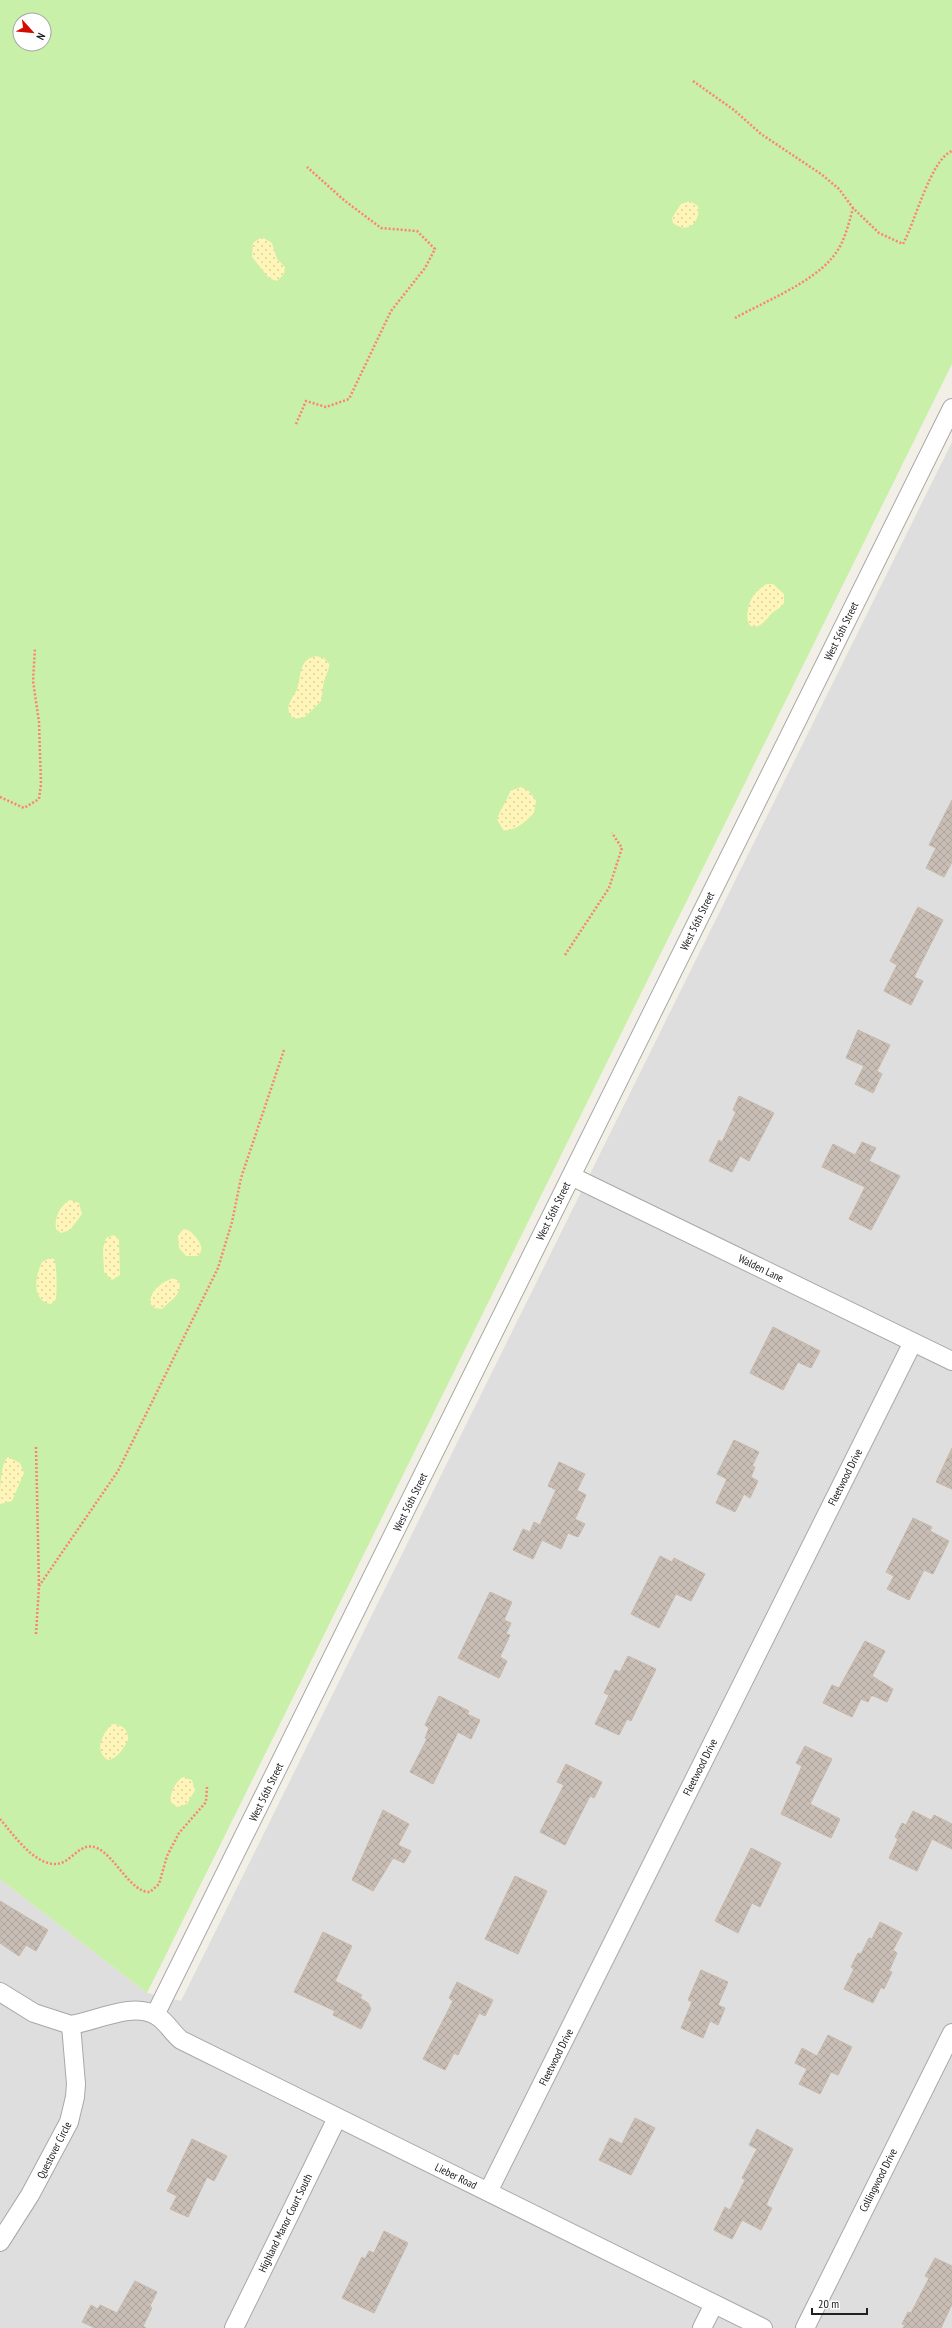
<svg xmlns="http://www.w3.org/2000/svg" width="952" height="2328" font-family="'PT Sans Narrow',sans-serif">
	<defs>
		<pattern id="sand-dots" width="8" height="8" patternUnits="userSpaceOnUse"><rect width="8" height="8" fill="#fff5b8"/><path d="M2 2h.1M6 6h.1" fill="none" stroke="#dad29e" stroke-width="1.8" stroke-linecap="round"/></pattern>
		<pattern id="building-cross-hatch" width="8" height="8" patternUnits="userSpaceOnUse"><rect width="8" height="8" fill="#c8beb6"/><path d="M0 0l8 8M0 8l8-8" fill="none" stroke="#aca39c"/></pattern>
	</defs>
	<rect width="100%" height="100%" fill="#f2efe7"/>
	<path fill="#dfdede" d="M952,442v1886h-952v-449l147,114 34,8z"/>
	<path fill="#c8f0a9" fill-rule="evenodd" d="M0,0h952v364l-805,1629 -147,-114zM20,20h24v24h-24z"/>
	<path fill="url(#sand-dots)" d="M690,201l8,5c3,16 -10,29 -25,17l-1,-5 9,-14z
		M262,237l10,6 5,16 8,8 -1,7 -7,7 -8,-3 -17,-21 1,-14z
		M767,584h6l11,10v9c-3,5 -7,6 -12,10 -4,4 -8,11 -14,13 -15,5 -11,-19 -7,-26 3,-7 9,-12 16,-16z
		M316,656l8,2 6,7 -6,16 -3,20 -16,16 -11,2c-12,-10 -2,-19 3,-30 5,-14 1,-29 19,-33z
		M521,787l8,4 7,10 -2,12c-8,8 -19,19 -31,17l-6,-11c3,-10 10,-17 13,-28z
		M70,1200l9,3 3,11 -12,16 -9,3 -5,-4c-2,-11 4,-24 14,-29z
		M183,1229c9,0 18,13 19,21l-4,6h-12l-7,-8 -1,-12z
		M114,1235l5,5 1,35 -8,5 -8,-8 -1,-23 3,-11z
		M50,1258l4,1c3,5 3,33 2,40l-5,5c-20,-3 -16,-28 -9,-42z
		M173,1278l6,3c4,14 -9,19 -17,28l-8,-1 -4,-5c1,-14 11,-20 23,-25z
		M8,1457l12,6 4,10 -12,28 -12,3c0,-13 0,-40 8,-47z
		M112,1724c10,0 17,6 16,16 -4,8 -11,19 -20,20 -15,-9 -5,-27 4,-36z
		M183,1777l9,3 3,10 -8,14 -10,3 -6,-5c-2,-8 5,-21 12,-25z"/>
	<path fill="url(#building-cross-hatch)" stroke="#c6b7a8" d="M952,800v62l-8,15 -18,-9 10,-20 -7,-3z
		M918,907l25,13 -29,57 9,4 -12,24 -27,-14 13,-26 -7,-4z
		M858,1030l32,15 -13,26 5,3 -9,19 -18,-9 9,-18 -18,-8z
		M739,1096l35,17 -25,48 -9,-5 -8,16 -23,-11 10,-21 3,2 14,-30 -3,-2z
		M862,1142l14,6 -7,13 31,15 -29,54 -22,-11 16,-32 -43,-20 11,-23 22,11z
		M773,1327l47,24 -9,17 -13,-6 -15,28 -33,-17z
		M734,1440l25,12 -7,14 3,1 -4,10 7,4 -8,17 -6,-4 -9,18 -19,-9 11,-24 -10,-5z
		M952,1448v41l-16,-7z
		M559,1462l26,12 -8,16 9,5 -11,24 10,5 -7,13 -10,-4 -7,16 -19,-9 -9,19 -20,-9 10,-21 7,3 4,-10 6,3 16,-35 -8,-4z
		M913,1518l19,9 -2,4 19,10 -16,33 -9,-4 -15,30 -22,-11 7,-13 -8,-4z
		M660,1556l12,6 2,-4 31,16 -14,27 -15,-7 -17,34 -28,-14z
		M490,1592l22,10 -8,18 7,3 -5,11 4,1 -10,22 7,4 -8,17 -41,-20z
		M865,1641l20,10 -13,25 21,13 -6,13 -13,-6h-3l-3,6 -7,-3 -9,18 -29,-14 9,-18 7,3z
		M628,1656l28,13 -25,52 -4,-2 -8,16 -24,-11 14,-29 -5,-2 11,-23 5,2z
		M439,1696l30,15 -2,3 13,6 -9,19 -13,-7 -25,52 -23,-12 17,-33 -2,-1 4,-10 -4,-3z
		M805,1746l27,13 -22,45 30,15 -9,19 -50,-24 21,-48 -6,-3z
		M566,1764l36,18 -8,16 -4,-2 -25,49 -25,-13 24,-47 -7,-3z
		M383,1810l26,14 -11,21 13,6 -7,12 -11,-5 -20,33 -21,-11z
		M913,1811l18,9 3,-5 18,9v25l-20,-10 -15,32 -28,-13 9,-19 -3,-2 7,-14 4,2z
		M751,1848l30,15 -21,44 -8,-4 -14,30 -23,-12z
		M515,1876l32,15 -29,63 -33,-15z
		M0,1901l48,29 -12,21 -10,-6 -7,11 -19,-13z
		M880,1922l22,11 -9,17 4,3 -8,18 3,1 -8,17 -3,-2 -8,16 -29,-14 10,-20 -3,-2 7,-14 3,1 8,-16 3,1z
		M323,1932l29,14 -17,35 27,14 -2,3 8,5 3,6 -10,20 -28,-14 2,-4 -41,-19z
		M701,1970l27,12 -10,23 7,3 -7,17 -8,-4 -7,17 -22,-10 11,-26 -4,-2z
		M457,1982l36,18 -8,16 -6,-3 -21,42 -4,-2 -9,17 -22,-11 30,-58 -4,-3z
		M828,2035l24,12 -14,28 -7,-3 -11,22 -21,-10 8,-15 -12,-6 7,-15 15,8z
		M635,2118l20,10 -24,47 -32,-15 11,-22 12,6z
		M757,2129l36,20 -27,56 6,3 -11,22 -19,-10 -10,19 -18,-9 11,-23 5,3 15,-30 -3,-2 15,-29 -8,-4z
		M192,2139l35,17 -13,25 -7,-4 -19,40 -18,-8 7,-13 -10,-5z
		M384,2231l24,12 -34,70 -32,-15 20,-41 3,2 4,-8 5,2z
		M935,2258l17,8v38l-11,24h-38l2,-3 -3,-1 6,-12 3,1 18,-35 -4,-2z
		M135,2281l22,11 -7,14 2,2 -9,18 3,2h-51l-13,-6 9,-17 7,4 2,-4 17,8z"/>
	<g fill="none" stroke-linecap="round" stroke-linejoin="round">
		<g stroke="#a8a8a8" stroke-width="20">
			<path id="street" d="M571,1176l381,185
				M0,1992l34,21 37,12 5,59 -1,13 -6,25 -39,73 -30,47
				M155,2015l797,-1607
				M71,2025c26,-4 62,-24 86,-9 10,6 15,17 24,24l582,288
				M488,2192l425,-850
				M234,2328l103,-210
				M702,2328l12,-24
				M805,2328l147,-295"/>
		</g>
		<path stroke="#ff836b" stroke-width="2.5" stroke-dasharray="2 2" stroke-linecap="butt" d="M693,81l41,29 27,24 60,40 18,15 14,19
			M735,318c29,-16 76,-35 96,-59 13,-14 17,-33 22,-51l26,25 24,11c12,-22 28,-85 49,-93
			M296,424l10,-23 20,6 23,-8 42,-88 34,-43 10,-19 -18,-18 -36,-3 -36,-27 -38,-34
			M0,797l24,11 15,-9 2,-15 -2,-62 -6,-41 2,-33
			M565,955l44,-67 13,-40 -10,-15
			M36,1447l3,139
			M36,1634l3,-48 79,-115 100,-203 14,-46 9,-44 43,-128
			M0,1819c13,15 32,43 53,45 18,2 26,-24 44,-16 19,9 34,45 53,44l9,-8 8,-28 12,-23 27,-31 1,-15"/>
		<use href="#street" stroke="#fff" stroke-width="18"/>
	</g>
	<g text-anchor="middle" stroke-width="3" stroke-linejoin="round" paint-order="stroke">
		<g font-size="11" fill="#212121" stroke="#fff">
			<text transform="translate(841 631) rotate(-64)" y="4">West 56th Street</text>
			<text transform="translate(697 921) rotate(-64)" y="4">West 56th Street</text>
			<text transform="translate(553 1211) rotate(-64)" y="4">West 56th Street</text>
			<text transform="translate(761 1268) rotate(26)" y="4">Walden Lane</text>
			<text transform="translate(845 1477) rotate(-63)" y="4">Fleetwood Drive</text>
			<text transform="translate(410 1502) rotate(-64)" y="4">West 56th Street</text>
			<text transform="translate(700 1767) rotate(-63)" y="4">Fleetwood Drive</text>
			<text transform="translate(266 1792) rotate(-64)" y="4">West 56th Street</text>
			<text transform="translate(556 2057) rotate(-63)" y="4">Fleetwood Drive</text>
			<text transform="translate(54 2150) rotate(-63)" y="4">Questover Circle</text>
			<text transform="translate(456 2176) rotate(26)" y="4">Lieber Road</text>
			<text transform="translate(878 2180) rotate(-63)" y="4">Collingwood Drive</text>
			<text transform="translate(285 2223) rotate(-64)" y="4">Highland Manor Court South</text>
		</g>
	</g>
	<g transform="translate(32 32) rotate(117)"><circle r="19" fill="#ffffff" stroke="#a6a6a6"/>
	<path d="M0-3L7 15L0 10L-7 15Z" fill="#d20d00"/>
	<text y="-6" font-size="11" font-weight="bold" text-anchor="middle" fill="#212121">N</text>
	</g>
	<path d="M812 2308v6h55v-6" fill="none" stroke="#212121" stroke-width="2"/>
	<text x="818" y="2308" font-size="12" fill="#212121" stroke="#ffffff" stroke-width="3" paint-order="stroke">20 m</text>
</svg>
